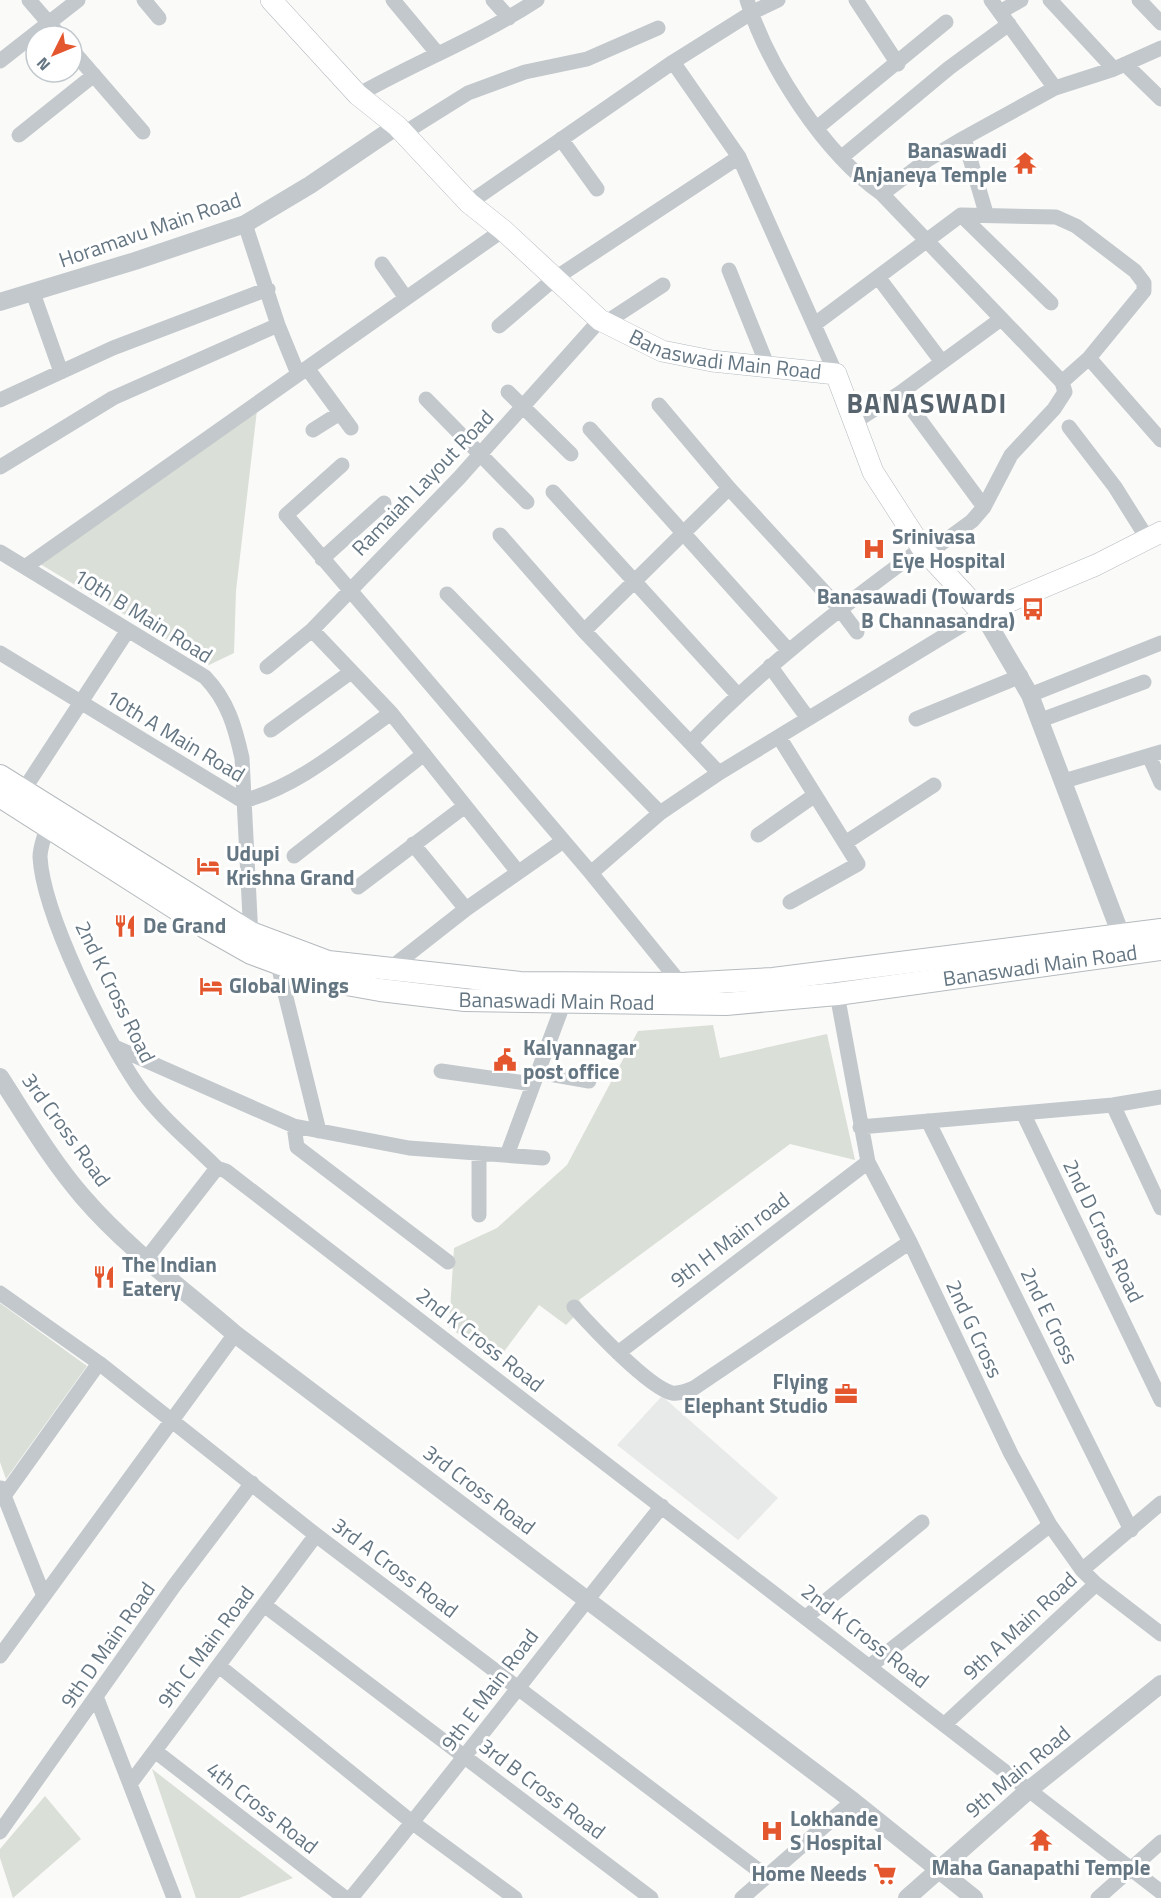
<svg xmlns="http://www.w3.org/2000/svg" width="1161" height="1898" font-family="'Titillium Web',sans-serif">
	<rect width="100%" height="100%" fill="#fafaf8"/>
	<path fill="#e8e9e9" d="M662,1396l116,102 -40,42 -121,-95z"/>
	<path fill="#dadfd7" d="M257,410l-21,181 -2,62 -25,12 -169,-101z
		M713,1025l7,33 107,-24 28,126 -65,-16 -211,156 5,7 -18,18 -27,-20 -43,57 -47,-35 5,-79 43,-20 70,-63 71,-134z
		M0,1303l87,63 -81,113 -6,-17z
		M152,1769l141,109 -54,20h-43z
		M45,1796l36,43 -68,59 -13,-40v-9z"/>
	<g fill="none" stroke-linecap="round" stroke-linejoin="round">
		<g stroke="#b3babf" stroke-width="22">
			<g id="secondary">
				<path id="s1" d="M271,0l87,95 39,31 72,77 34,27 97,90 62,31 50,10 124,13 37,98 49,76 60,65 114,-48 65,-33"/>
			</g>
		</g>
		<g stroke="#b5babe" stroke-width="24">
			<g id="primary">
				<path d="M0,776l251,157 77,29 192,21 161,1 92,-5 388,-49"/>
				<path id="s2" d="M0,796l205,131 46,26 73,27 56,10 85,10 261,4 111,-10 324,-45"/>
			</g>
		</g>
		<path stroke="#c3c8cc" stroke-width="15" d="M29,0l31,36
			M144,0l15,18
			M393,0l45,54
			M493,0l16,18
			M747,0c21,67 77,153 135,194l180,188 3,10 -11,17 -43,46 -27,52 -12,14 -45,33
			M856,0l42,64
			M991,0l64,88
			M1050,0l64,69
			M1139,0l22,23
			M1000,12l21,-12
			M72,50l71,82
			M0,61l78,-61
			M673,62l66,95 97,217
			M1125,64l36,35
			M358,95c60,-34 121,-57 179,-95
			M818,127l128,-105
			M404,133l64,-40 57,-21 62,-13 71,-31
			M19,135l75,-60
			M964,138l22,75
			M561,139l36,50
			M842,157l107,-89 60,-44
			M882,194l45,-34 37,-22 91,-50 59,-19 47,-21
			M469,203l204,-141 78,-49 27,-13
			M961,215l90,88
			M245,224l33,101 20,49
			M382,264l24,34
			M729,270l39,97
			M878,277l64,85
			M33,293l28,79
			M605,323l58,-38
			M815,324l146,-109 95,2 20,9 59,45 9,12v8l-55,67 -27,24
			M499,326l55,-47 185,-122
			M1089,358l72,82
			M307,368l44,60
			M508,392l63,62
			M900,393l84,114
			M426,399l101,103
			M0,400l113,-52 155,-59
			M659,405l70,83 110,120 18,24
			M856,421l44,-28 101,-74
			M1069,427l46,60 32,51
			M590,429l199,222
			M313,430l27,-17
			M342,465l-56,50 305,358 90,111 1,4
			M0,467l113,-69 165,-73
			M553,492l184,202
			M500,535l84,96 135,142
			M0,552l205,125c23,24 30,50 37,81l9,180
			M322,559l62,-56
			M25,567l478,-337
			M447,594l213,219
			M312,630l79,83 127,159
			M584,631l145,-143
			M0,653l243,148c56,-15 101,-55 148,-88
			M770,666l37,51
			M267,667l45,-37 147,-152 141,-158
			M1030,695l131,-52
			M916,719l105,-43
			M1041,720l103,-38
			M271,730l80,-58
			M779,737l79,127 -68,38
			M691,742c70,-73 149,-134 231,-194
			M1149,756l12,27
			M1064,781l97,-29
			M23,791l105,-161
			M47,826c-2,10 -7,21 -7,31 3,57 65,181 98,229 21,30 53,56 79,82l9,3 935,721
			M758,835l57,-40
			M845,843l89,-58
			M413,844l53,65
			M294,856l130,-102
			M591,873l69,-60 59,-40 263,-160
			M358,887l107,-81
			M278,965l41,166
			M392,967l74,-58 97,-68
			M837,994l31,168 42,80 101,212 39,71 32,45 14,14 65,50
			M115,1047l179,79 115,22 134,10
			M441,1071l92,13
			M538,1072l51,9
			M1113,1105l48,103
			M1023,1113l138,287
			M928,1121l203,409
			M294,1126l3,21 151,115
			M860,1127l253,-22 48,-8
			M507,1155l57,-153
			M479,1215v-62
			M147,1258l70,-90
			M0,1293l99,70 217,172 450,341
			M574,1307c18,20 74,80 98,86 8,1 15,-2 22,-5l216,-146
			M618,1353l250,-191
			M1,1488l42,106
			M4,1496l95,-133
			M1082,1570l79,-67
			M264,1605l387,293
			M806,1617l116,-95
			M0,1656l235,-322
			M219,1666l194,157 102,75
			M870,1666l180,-141
			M97,1699l77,199
			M945,1724l151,-140
			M155,1751l190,147
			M130,1784l186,-249
			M0,1832l174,-246 78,-103
			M351,1898c106,-129 206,-262 311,-392
			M742,1898l111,-97
			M1098,1898l63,-56"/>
		<path stroke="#c3c8cc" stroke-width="18" d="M0,302l135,-41 110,-37 65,-39 87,-59
			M982,613l48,82 91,240
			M0,1077c26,40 51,83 83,120 44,51 101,93 152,137l618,467 121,97
			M907,1898l123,-109 131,-105"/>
		<use href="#secondary" stroke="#fff" stroke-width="21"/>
		<use href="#primary" stroke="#fff" stroke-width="22"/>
	</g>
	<defs>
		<g id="temple-bare" transform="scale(1.8)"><path d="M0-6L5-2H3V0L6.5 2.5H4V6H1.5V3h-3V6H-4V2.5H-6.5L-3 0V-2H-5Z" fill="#e4572e" stroke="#fff" stroke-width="2.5" paint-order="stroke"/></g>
		<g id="hospital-bare" transform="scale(1.8)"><path d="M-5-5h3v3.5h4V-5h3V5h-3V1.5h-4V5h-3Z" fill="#e4572e" stroke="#fff" stroke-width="2.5" paint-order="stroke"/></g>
		<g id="bus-bare" transform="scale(1.8)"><path d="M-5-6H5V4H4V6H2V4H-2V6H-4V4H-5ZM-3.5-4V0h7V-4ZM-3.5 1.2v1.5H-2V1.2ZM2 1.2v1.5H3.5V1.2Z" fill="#e4572e" stroke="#fff" stroke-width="2.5" paint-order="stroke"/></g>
		<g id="hotel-bare" transform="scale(1.8)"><path d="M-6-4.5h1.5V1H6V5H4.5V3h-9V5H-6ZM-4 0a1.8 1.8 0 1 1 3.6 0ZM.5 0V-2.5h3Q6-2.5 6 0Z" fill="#e4572e" stroke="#fff" stroke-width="2.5" paint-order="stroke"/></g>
		<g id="restaurant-bare" transform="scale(1.8)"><path d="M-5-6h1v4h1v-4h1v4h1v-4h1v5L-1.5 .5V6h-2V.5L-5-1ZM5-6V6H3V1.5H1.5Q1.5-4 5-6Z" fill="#e4572e" stroke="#fff" stroke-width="2.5" paint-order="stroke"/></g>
		<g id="civic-bare" transform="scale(1.8)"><path d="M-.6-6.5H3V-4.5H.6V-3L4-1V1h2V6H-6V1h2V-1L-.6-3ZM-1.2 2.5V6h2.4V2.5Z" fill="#e4572e" stroke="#fff" stroke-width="2.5" paint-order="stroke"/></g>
		<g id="office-bare" transform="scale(1.8)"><path d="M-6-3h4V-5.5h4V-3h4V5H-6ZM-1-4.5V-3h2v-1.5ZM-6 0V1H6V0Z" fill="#e4572e" stroke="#fff" stroke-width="2.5" paint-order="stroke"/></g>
		<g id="supermarket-bare" transform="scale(1.8)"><path d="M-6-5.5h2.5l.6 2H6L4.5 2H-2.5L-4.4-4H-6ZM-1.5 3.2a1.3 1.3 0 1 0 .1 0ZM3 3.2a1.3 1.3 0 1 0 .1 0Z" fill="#e4572e" stroke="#fff" stroke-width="2.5" paint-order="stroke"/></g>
	</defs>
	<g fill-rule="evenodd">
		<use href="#temple-bare" x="1025" y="163"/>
		<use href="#hospital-bare" x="874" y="549"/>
		<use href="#bus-bare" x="1033" y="609"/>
		<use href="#hotel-bare" x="208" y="866"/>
		<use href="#restaurant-bare" x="125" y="926"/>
		<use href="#hotel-bare" x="211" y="986"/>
		<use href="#civic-bare" x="505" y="1060"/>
		<use href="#restaurant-bare" x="104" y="1277"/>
		<use href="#office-bare" x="846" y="1394"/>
		<use href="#hospital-bare" x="772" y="1831"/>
		<use href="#temple-bare" x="1041" y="1840"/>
		<use href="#supermarket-bare" x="885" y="1874"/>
	</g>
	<g text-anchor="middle" stroke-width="6" stroke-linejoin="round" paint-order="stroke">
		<g font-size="21" font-weight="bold" fill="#657683" stroke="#fff" text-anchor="start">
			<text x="1007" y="158" text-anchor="end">Banaswadi<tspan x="1007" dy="24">Anjaneya Temple</tspan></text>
			<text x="892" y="544">Srinivasa<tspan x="892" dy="24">Eye Hospital</tspan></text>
			<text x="1015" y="604" text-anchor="end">Banasawadi (Towards<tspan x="1015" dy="24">B Channasandra)</tspan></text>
			<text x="226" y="861">Udupi<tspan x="226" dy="24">Krishna Grand</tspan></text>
			<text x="143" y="933">De Grand</text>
			<text x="229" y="993">Global Wings</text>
			<text x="523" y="1055">Kalyannagar<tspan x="523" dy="24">post office</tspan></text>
			<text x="122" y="1272">The Indian<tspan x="122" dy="24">Eatery</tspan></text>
			<text x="828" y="1389" text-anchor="end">Flying<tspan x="828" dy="24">Elephant Studio</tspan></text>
			<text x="790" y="1826">Lokhande<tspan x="790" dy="24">S Hospital</tspan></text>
			<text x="1041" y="1875" text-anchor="middle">Maha Ganapathi Temple</text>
			<text x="867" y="1881" text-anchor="end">Home Needs</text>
		</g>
		<g font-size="21" fill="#657683" stroke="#fff">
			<text transform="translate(150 230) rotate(-19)" y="7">Horamavu Main Road</text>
			<text dy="7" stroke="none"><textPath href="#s1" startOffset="592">Banaswadi Main Road</textPath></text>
			<text transform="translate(423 483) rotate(-46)" y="7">Ramaiah Layout Road</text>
			<text transform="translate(143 616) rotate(32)" y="7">10th B Main Road</text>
			<text transform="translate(175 736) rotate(31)" y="7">10th A Main Road</text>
			<text dy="7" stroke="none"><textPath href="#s2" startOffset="1094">Banaswadi Main Road</textPath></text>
			<text transform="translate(115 992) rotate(64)" y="7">2nd K Cross Road</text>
			<text dy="7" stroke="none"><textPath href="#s2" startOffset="608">Banaswadi Main Road</textPath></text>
			<text transform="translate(66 1130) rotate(54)" y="7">3rd Cross Road</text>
			<text transform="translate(1103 1231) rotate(64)" y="7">2nd D Cross Road</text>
			<text transform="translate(730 1240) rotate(-37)" y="7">9th H Main road</text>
			<text transform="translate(1049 1316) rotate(64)" y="7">2nd E Cross</text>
			<text transform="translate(974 1329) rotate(65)" y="7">2nd G Cross</text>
			<text transform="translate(480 1340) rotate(38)" y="7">2nd K Cross Road</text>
			<text transform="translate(479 1490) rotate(37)" y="7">3rd Cross Road</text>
			<text transform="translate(395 1568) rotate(37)" y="7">3rd A Cross Road</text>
			<text transform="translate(1020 1626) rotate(-43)" y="7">9th A Main Road</text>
			<text transform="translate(865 1636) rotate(38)" y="7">2nd K Cross Road</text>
			<text transform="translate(108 1645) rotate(-55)" y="7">9th D Main Road</text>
			<text transform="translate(206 1647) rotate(-53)" y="7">9th C Main Road</text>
			<text transform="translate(490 1690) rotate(-53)" y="7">9th E Main Road</text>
			<text transform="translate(1018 1772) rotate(-40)" y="7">9th Main Road</text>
			<text transform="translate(542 1789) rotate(37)" y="7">3rd B Cross Road</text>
			<text transform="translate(262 1808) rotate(38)" y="7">4th Cross Road</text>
		</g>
		<g font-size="27" font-weight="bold" letter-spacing="1.5" fill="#57646e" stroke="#fff">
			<text x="927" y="413">BANASWADI</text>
		</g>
	</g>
	<g transform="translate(54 54) rotate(227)"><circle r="28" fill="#ffffff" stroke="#c1c8cd" stroke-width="1.5"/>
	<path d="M0-4.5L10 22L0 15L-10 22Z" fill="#e4572e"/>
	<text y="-9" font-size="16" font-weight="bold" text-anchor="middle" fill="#657683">N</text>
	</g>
</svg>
